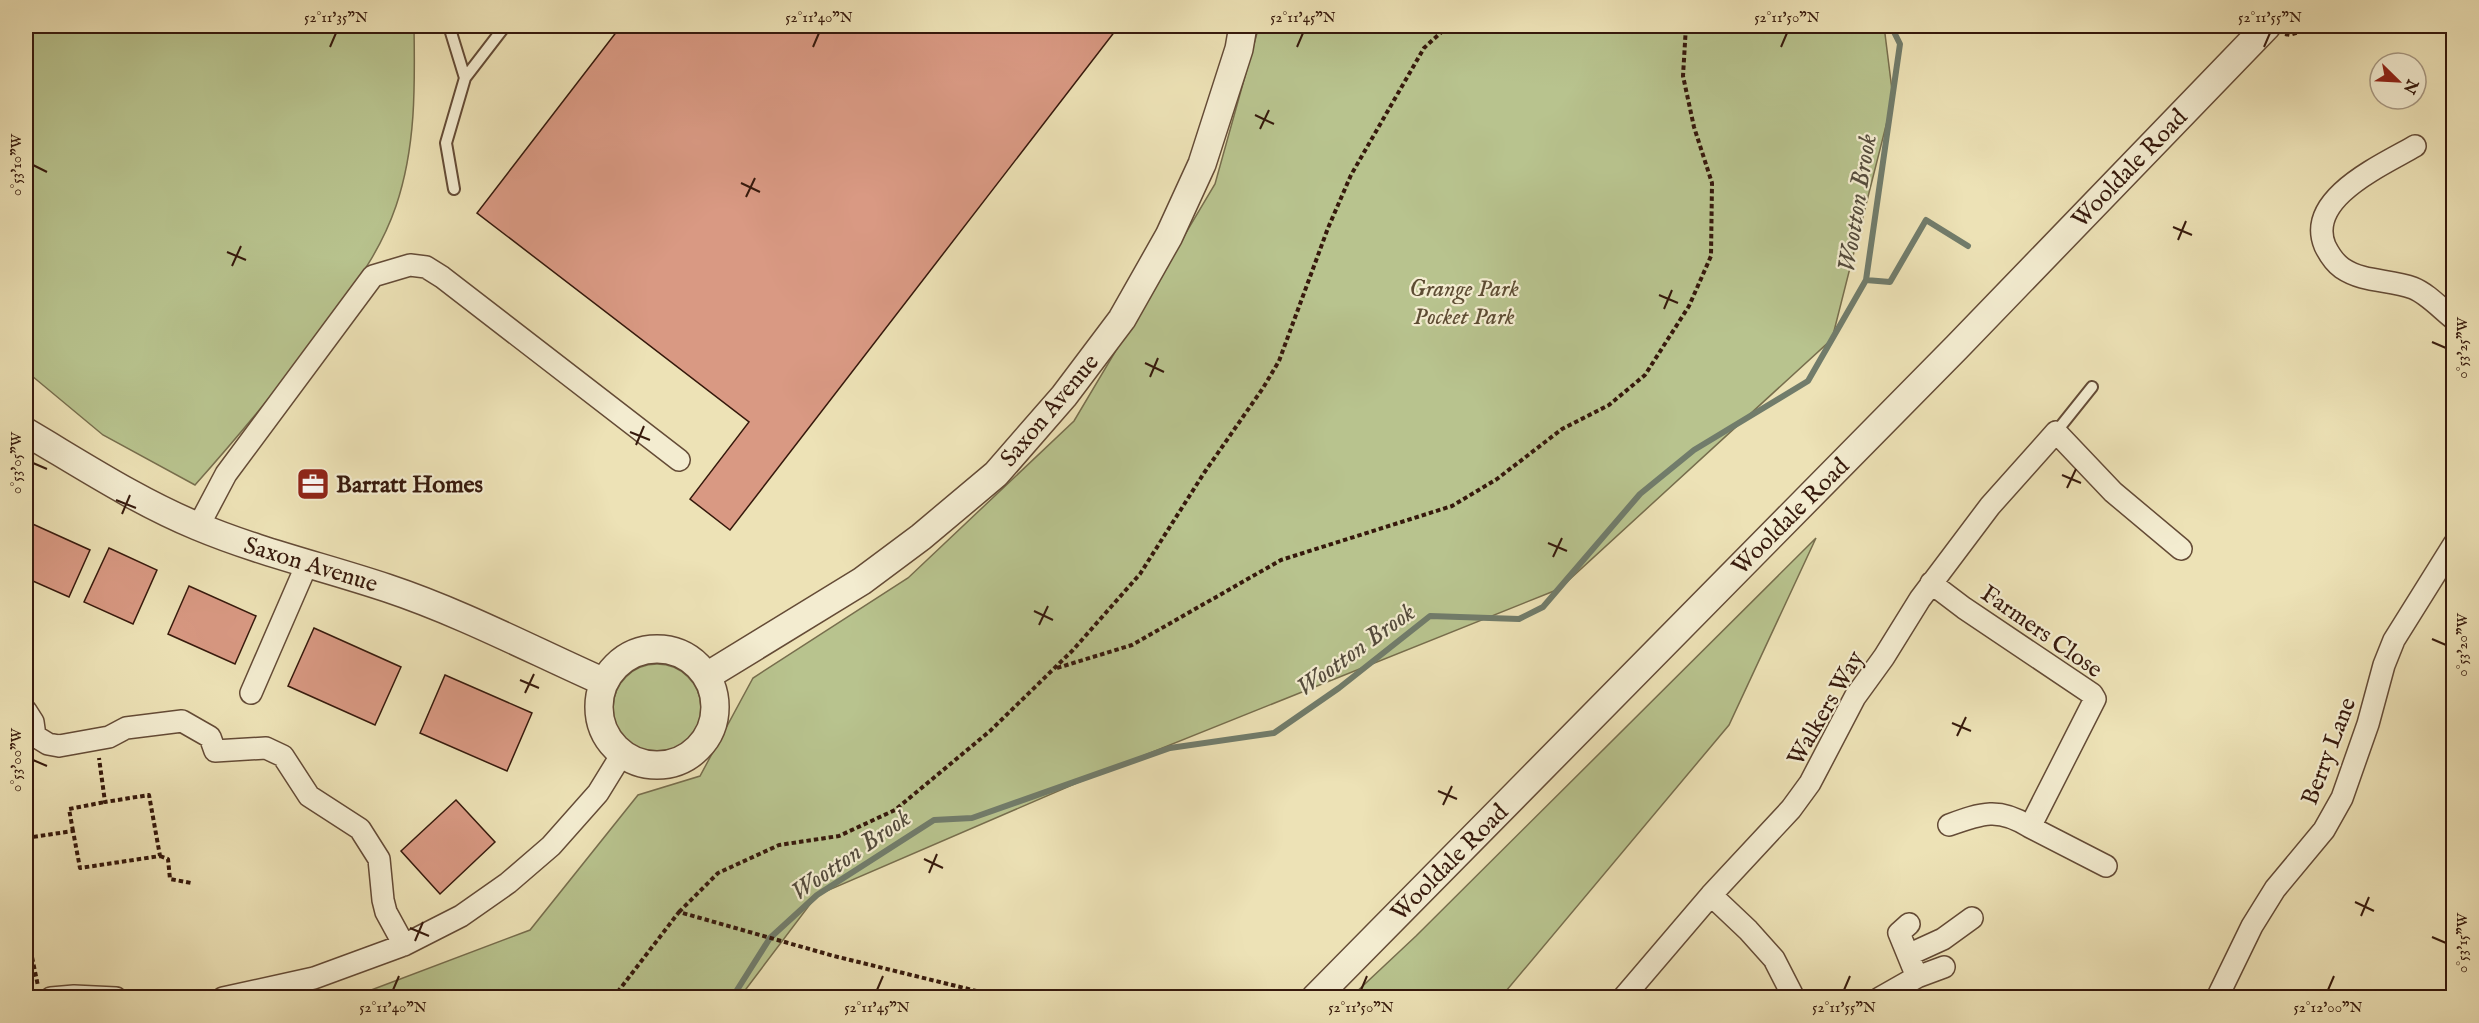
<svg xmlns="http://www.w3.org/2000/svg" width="2479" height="1023" font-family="'IM FELL English',serif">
	<rect width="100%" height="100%" fill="#ede2b6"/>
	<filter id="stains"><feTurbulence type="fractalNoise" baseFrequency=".00333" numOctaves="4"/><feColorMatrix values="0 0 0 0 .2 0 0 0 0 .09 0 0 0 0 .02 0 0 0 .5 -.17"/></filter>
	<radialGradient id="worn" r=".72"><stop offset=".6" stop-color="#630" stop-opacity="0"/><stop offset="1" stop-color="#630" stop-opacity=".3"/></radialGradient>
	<path fill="#b8c38e" stroke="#776e4d" stroke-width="1.5" d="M26,26h388c1,60 2,121 -18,180 -15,44 -39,76 -66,113 -42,58 -87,112 -135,166l-92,-50 -77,-64z
		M1259,26h625l9,72 -61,241 -273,250 -459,184 -283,122 -77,102 -390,1 180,-68 108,-135 62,-19 53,-98 155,-100 166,-157 141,-237z
		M1816,538l-87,187 -228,272h-150l65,-61z
		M613 708a44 44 0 1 1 88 0a44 44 0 1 1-88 0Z"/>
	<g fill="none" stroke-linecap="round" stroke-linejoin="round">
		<path stroke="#717c6b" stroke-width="6" d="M1866,280l24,2 36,-62 42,26
			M732,998l38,-60 47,-43 117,-75 38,-2 198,-70 104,-15 65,-45 91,-72 89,3 24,-12 97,-113 54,-44 114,-69 58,-101 34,-236 -9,-18"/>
	</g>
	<path fill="#d99983" stroke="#36190c" stroke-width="1.5" d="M621,26h498l-389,504 -40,-31 59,-77 -272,-209z
		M26,521l64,29 -21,47 -43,-19z
		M109,548l48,22 -24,54 -49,-22z
		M189,586l67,30 -21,48 -67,-30z
		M314,628l87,39 -26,58 -87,-39z
		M445,675l87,38 -25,58 -87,-38z
		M456,800l39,42 -55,52 -39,-43z"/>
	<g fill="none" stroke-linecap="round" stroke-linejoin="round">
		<g stroke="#644b36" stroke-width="14">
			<path id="service" d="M449,26l16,52
				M454,189l-8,-46 19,-65 40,-52
				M2056,432l36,-45"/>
		</g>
		<g stroke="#644b36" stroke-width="24">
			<path id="minor" d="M2415,146c-32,19 -110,52 -90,100 4,8 10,17 17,22 22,15 48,11 71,20 15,6 28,21 41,31
				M198,527l28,-53 147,-198 37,-11 16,2 16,10 237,183
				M1931,583l33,25 128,86 3,5 -65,128 76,39
				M251,693l56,-129
				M26,711l7,11 2,14 13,8 11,2 50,-9 17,-9 56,-7 28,16 5,14 51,-3 17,8 26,40 51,33 19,30 4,41 3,12 18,33
				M1949,825c33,-12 50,-18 81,2
				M1711,895l37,35 26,29 20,39
				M1908,955l35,-16 29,-21
				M1917,977l27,-10
				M51,998l23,-2 42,2
				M223,998l91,-20 90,-33 57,-29 47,-33 43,-37 47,-53 24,-39
				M1623,998l88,-103 80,-86 19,-26 45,-86 29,-40 36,-58 70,-93 66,-74 57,60 68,57
				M1880,998l37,-21 -18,-44 10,-9
				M2217,998l35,-72 23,-37 49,-59 18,-32 26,-74 16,-59 10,-25 60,-96"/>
		</g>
		<g stroke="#644b36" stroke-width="30">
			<path id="tertiary" d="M26,432c56,33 111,69 171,94 62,26 127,41 190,62 75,25 145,62 217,94
				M599 707a58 58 0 1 1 116 0a58 58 0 1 1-116 0Z
				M707,676l155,-95 59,-44 75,-63 68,-78 58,-77 47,-83 33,-72 37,-115 4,-23
				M1315,998l642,-651 310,-321"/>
		</g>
		<path stroke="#36190c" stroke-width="4" stroke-dasharray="4.5 3" stroke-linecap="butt" d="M2285,34l5,1 26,-9
			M1057,668l75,-23 149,-85 171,-54 45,-27 65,-50 47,-24 36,-30 44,-69 22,-50 1,-73 -18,-56 -11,-51 3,-50
			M73,831l-4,-22 36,-7
			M26,838l47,-7 7,37 80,-12 -11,-61 -44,7 -6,-44
			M160,856l8,3 2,20 21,4
			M679,912l39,-39 61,-28 60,-9 56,-26 95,-79 83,-81 67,-76 64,-101 59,-85 16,-27 49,-133 23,-53 73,-127 24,-22
			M26,928l12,58
			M613,998l66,-86 155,44 171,42"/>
		<use href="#service" stroke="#f3ecd0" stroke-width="10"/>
		<use href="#minor" stroke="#f3ecd0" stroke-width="21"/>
		<use href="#tertiary" stroke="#f3ecd0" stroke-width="27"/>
	</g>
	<path fill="none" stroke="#36190c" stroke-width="2" d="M330,47l6,-14M813,47l6,-14M1297,47l6,-14M1781,47l6,-14M2264,47l6,-14M1255,115l19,9M1260,129l9,-19M33,165l14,7M741,183l19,9M746,197l9,-19M2173,227l19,8M2178,240l8,-19M227,252l19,8M232,266l9,-20M1659,295l19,8M1664,309l8,-19M2432,342l14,6M1145,363l19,9M1150,377l8,-19M630,432l20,8M636,445l8,-19M33,463l14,6M2062,475l19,8M2067,488l9,-19M116,500l20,8M122,514l8,-19M1548,543l19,8M1553,557l9,-19M1034,611l19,9M1039,625l9,-19M2432,639l14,6M520,680l19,8M525,693l9,-19M1952,723l19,8M1957,736l9,-19M33,760l14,6M1438,791l19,8M1443,805l9,-19M924,859l19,9M929,873l8,-19M2355,902l19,9M2361,916l8,-19M410,928l19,8M2432,937l14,6M415,941l8,-19M393,990l6,-14M877,990l6,-14M1361,990l6,-14M1844,990l6,-14M2328,990l6,-14"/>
	<defs>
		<g id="office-square" transform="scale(1.725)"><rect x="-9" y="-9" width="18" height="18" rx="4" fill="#8f2418" stroke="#f3ecd0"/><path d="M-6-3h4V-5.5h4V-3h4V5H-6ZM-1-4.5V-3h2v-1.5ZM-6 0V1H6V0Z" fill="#fff"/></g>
	</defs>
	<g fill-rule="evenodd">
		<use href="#office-square" x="313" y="484"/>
	</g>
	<g text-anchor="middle" stroke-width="4.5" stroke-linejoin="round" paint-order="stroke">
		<g font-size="24" fill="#36190c" stroke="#f3ecd0">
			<text transform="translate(2129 168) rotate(-46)" y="8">Wooldale Road</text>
			<text transform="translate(1049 410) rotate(-50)" y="8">Saxon Avenue</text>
			<text transform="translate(1790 516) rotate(-45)" y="8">Wooldale Road</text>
			<text transform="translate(311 564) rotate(17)" y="8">Saxon Avenue</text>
			<text transform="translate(2042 631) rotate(35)" y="8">Farmers Close</text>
			<text transform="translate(1825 708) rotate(-60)" y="8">Walkers Way</text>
			<text transform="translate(2328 751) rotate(-69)" y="8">Berry Lane</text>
			<text transform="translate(1449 862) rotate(-45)" y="8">Wooldale Road</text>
		</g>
		<g font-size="24" font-style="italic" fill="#5d4c33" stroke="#f3ecd0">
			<text x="1464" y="296">Grange Park<tspan x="1464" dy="28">Pocket Park</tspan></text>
		</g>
		<g font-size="24" font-weight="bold" fill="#36190c" stroke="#f3ecd0" text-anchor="start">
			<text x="336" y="492">Barratt Homes</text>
		</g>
		<g font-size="26" font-style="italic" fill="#544b3c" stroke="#f3ecd0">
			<text transform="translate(1856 203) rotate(-81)" y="9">Wootton Brook</text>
			<text transform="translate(1355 649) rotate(-36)" y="9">Wootton Brook</text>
			<text transform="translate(850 854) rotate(-35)" y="9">Wootton Brook</text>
		</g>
	</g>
	<rect width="2479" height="1023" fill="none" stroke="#ede2b6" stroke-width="66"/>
	<g transform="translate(2398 81) rotate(114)"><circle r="28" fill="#f3ecd0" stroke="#a79882" stroke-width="1.5"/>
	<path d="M0-4.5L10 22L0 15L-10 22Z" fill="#8f2418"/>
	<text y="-9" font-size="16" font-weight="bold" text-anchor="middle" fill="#36190c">N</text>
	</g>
	<rect x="33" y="33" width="2413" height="957" fill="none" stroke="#36190c" stroke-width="2"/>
	<g font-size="15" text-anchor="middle" fill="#36190c">
		<text x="336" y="22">52°11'35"N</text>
		<text x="819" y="22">52°11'40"N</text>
		<text x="1303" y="22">52°11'45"N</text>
		<text x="1787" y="22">52°11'50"N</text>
		<text x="2270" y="22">52°11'55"N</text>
		<text transform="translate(16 165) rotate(-90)" y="5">0°53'10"W</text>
		<text transform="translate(2462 348) rotate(-90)" y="5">0°53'25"W</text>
		<text transform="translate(16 463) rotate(-90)" y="5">0°53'05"W</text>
		<text transform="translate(2462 645) rotate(-90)" y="5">0°53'20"W</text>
		<text transform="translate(16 760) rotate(-90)" y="5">0°53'00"W</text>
		<text transform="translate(2462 943) rotate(-90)" y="5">0°53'15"W</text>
		<text x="393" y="1012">52°11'40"N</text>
		<text x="877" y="1012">52°11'45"N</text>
		<text x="1361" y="1012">52°11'50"N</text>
		<text x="1844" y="1012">52°11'55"N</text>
		<text x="2328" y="1012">52°12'00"N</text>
	</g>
	<rect width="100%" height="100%" filter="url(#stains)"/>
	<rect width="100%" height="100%" fill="url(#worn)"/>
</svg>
